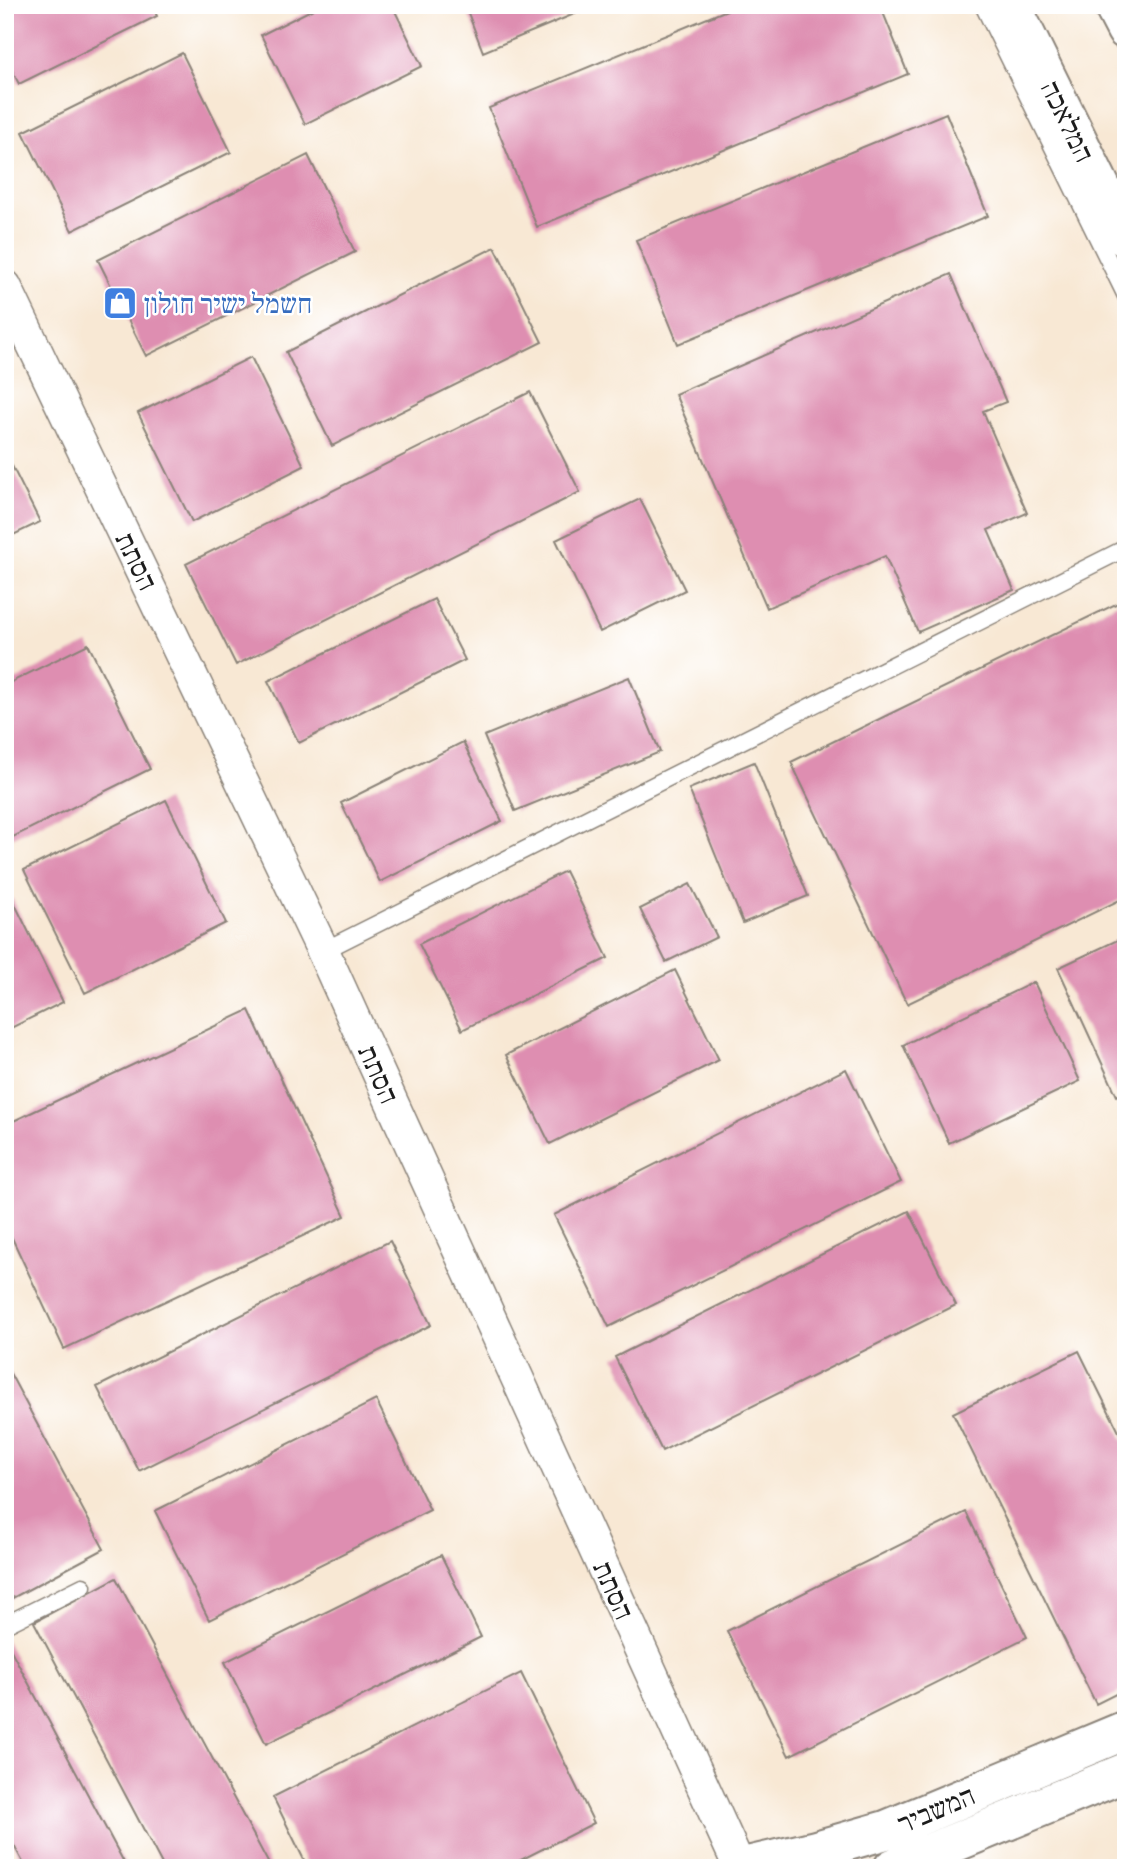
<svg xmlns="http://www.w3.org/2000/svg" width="1131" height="1873" font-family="'Libre Bodoni','Frank Ruhl Libre',serif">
	<rect width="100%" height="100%" fill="#fff"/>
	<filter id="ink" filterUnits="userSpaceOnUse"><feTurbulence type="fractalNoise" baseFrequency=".0143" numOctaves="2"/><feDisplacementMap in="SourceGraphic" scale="14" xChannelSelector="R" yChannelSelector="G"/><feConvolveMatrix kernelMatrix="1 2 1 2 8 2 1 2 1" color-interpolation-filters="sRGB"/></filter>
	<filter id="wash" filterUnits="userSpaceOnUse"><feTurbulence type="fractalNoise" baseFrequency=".00686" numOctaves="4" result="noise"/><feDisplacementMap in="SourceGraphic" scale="28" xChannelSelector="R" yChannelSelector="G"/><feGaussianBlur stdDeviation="1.57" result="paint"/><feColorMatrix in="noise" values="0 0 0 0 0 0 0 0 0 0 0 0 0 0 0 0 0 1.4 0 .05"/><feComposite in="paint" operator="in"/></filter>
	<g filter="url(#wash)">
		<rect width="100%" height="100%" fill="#f8e8d4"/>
		<g id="blocks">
			<path fill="#de8eb1" d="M5,5h147l5,11 -138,68 -14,-27z
				M321,5h71l30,61 -117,58 -44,-89z
				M465,5h131l-113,47z
				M739,5h141l28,69 -371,153 -48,-119z
				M182,53l49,99 -159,79 -49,-99z
				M946,113l42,103 -310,128 -42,-104z
				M308,155l47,97 -209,104 -48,-96z
				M495,247l47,95 -210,104 -46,-94z
				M951,274l55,128 -23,9 44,102 -39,17 26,60 -96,42 -33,-76 -118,52 -92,-214z
				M251,357l53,109 -112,56 -54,-109z
				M530,392l50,100 -344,173 -50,-101z
				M5,452l35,70 -35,17z
				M640,499l45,91 -85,42 -44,-92z
				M434,599l31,61 -166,83 -31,-62z
				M1126,599v298l-219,107 -116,-242z
				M88,644l62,125 -145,72v-156z
				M629,677l31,75 -145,59 -31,-75z
				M463,742l39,79 -122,61 -39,-79z
				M754,762l54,134 -65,27 -54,-134z
				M166,800l60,123 -141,70 -61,-123z
				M565,871l43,87 -146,72 -43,-86z
				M690,884l27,53 -51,25 -26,-53z
				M8,890l55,112 -58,29v-140z
				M1126,936v156l-9,4 -59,-128z
				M675,970l44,90 -169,84 -44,-89z
				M1034,982l46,99 -131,62 -46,-98z
				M249,1010l96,206 -281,133 -59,-126v-98z
				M846,1069l55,113 -292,145 -55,-112z
				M909,1211l47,94 -294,146 -47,-94z
				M390,1241l41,84 -292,146 -42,-84z
				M1079,1351l47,95v243l-30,15 -143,-291z
				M5,1364l99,185 -99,53z
				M376,1400l54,110 -221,110 -54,-109z
				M966,1512l61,125 -238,119 -62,-125z
				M441,1555l40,82 -215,107 -41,-82z
				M116,1578l155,290h-107l-130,-246z
				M5,1639l122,229h-101l-21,-39z
				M521,1673l73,150 -89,45h-197l-35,-71z"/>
		</g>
	</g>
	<g filter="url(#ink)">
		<use href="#blocks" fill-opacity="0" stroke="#8a8278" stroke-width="2"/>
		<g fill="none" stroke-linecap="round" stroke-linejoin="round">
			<g stroke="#8a8278" stroke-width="19">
				<path id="lane" d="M983,5l143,291
					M323,951l803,-403
					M5,1625l78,-39"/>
			</g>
			<g stroke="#8a8278" stroke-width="35">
				<path id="street" d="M5,286l318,665 417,917"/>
			</g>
			<g stroke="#8a8278" stroke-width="42">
				<path id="secondary" d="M1011,5l115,233
					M1113,5l13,25
					M739,1868l77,-18 70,-20 240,-100
					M893,1868l233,-96"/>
			</g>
			<use href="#lane" stroke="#fff" stroke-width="16"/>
			<use href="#street" stroke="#fff" stroke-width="32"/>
			<use href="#secondary" stroke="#fff" stroke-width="38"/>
		</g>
	</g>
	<defs>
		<g id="shop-square" transform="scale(1.75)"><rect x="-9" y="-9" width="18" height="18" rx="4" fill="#3f7fe0" stroke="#fff"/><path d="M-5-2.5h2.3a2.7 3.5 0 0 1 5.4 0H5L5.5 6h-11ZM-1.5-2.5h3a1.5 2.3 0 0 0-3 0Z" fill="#fff"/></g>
	</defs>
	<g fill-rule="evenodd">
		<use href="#shop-square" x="120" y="303"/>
	</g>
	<g text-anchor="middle" stroke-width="5" stroke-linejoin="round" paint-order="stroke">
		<g font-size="28" fill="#1c1c1c" stroke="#fff">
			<text transform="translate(1068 121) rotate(64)" y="10">המלאכה</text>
			<text transform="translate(137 561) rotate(64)" y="10">הסתת</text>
			<text transform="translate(379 1074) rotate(66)" y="10">הסתת</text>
			<text transform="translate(614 1590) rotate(66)" y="10">הסתת</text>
			<text transform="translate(936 1809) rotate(-23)" y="10">המשביר</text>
		</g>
		<g font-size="28" fill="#366cbe" stroke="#fff" text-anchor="start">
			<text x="144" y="313">חשמל ישיר חולון</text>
		</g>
	</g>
	<rect width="1131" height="1873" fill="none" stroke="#fff" stroke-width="28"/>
</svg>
